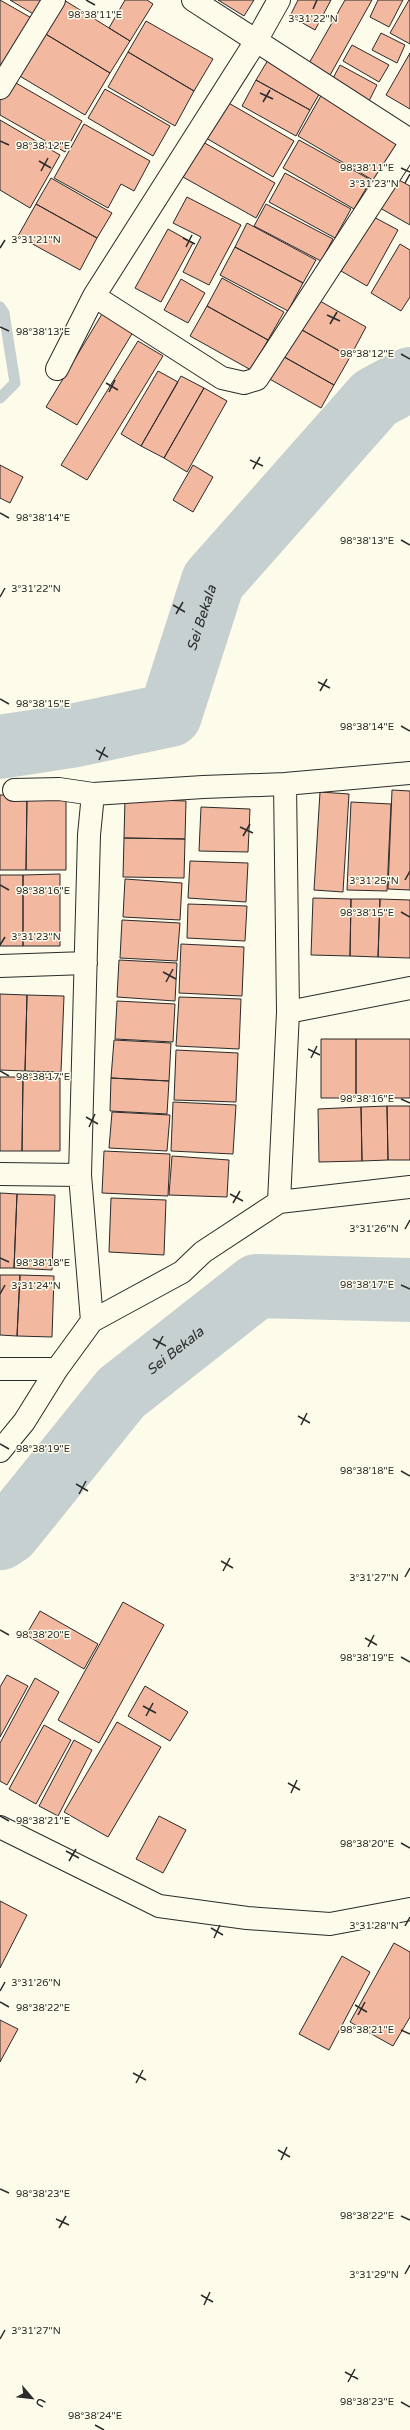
<svg xmlns="http://www.w3.org/2000/svg" width="410" height="2430" font-family="'Varela Round',sans-serif">
	<rect width="100%" height="100%" fill="#fdfbea"/>
	<g fill="none" stroke-linecap="round" stroke-linejoin="round">
		<path stroke="#c7d0d0" stroke-width="11" d="M0,307l4,6 11,70 -15,15"/>
		<g stroke="#c7d0d0" stroke-width="64">
			<path id="s1" d="M0,747l71,-11 99,-21 43,-134 162,-183 35,-19"/>
			<path id="s2" d="M0,1538l9,-6 112,-139 136,-107 153,4"/>
		</g>
	</g>
	<path fill="#f2b8a0" stroke="#2b2b2b" d="M0,0l35,20 -31,49 -4,-2z
		M10,0h34l-9,15z
		M64,0l66,41 -20,32 -66,-40z
		M125,0h22l6,4 -23,37 -21,-13z
		M218,0h36l-10,16z
		M298,0h33l-16,30 -25,-14z
		M345,0h27l-43,77 -21,-12z
		M378,0h25l-14,27 -19,-10z
		M409,0h1v44l-20,-11z
		M146,21l67,38 -19,32 -66,-39z
		M44,33l66,40 -25,42 -67,-40z
		M381,33l24,12 -8,18 -25,-13z
		M352,45l37,20 -10,17 -36,-21z
		M128,52l66,39 -19,35 -67,-39z
		M410,53v56l-24,-14z
		M268,60l53,31 -11,19 -54,-30z
		M340,65l37,20 -9,18 -37,-21z
		M9,79l73,42 -17,31 -65,-37v-21z
		M256,80l54,30 -14,26 -54,-30z
		M105,89l65,37 -17,30 -65,-38z
		M322,94l77,45 -23,43 -78,-46z
		M227,102l67,39 -21,36 -67,-39z
		M0,120l60,35 -30,53 -30,-18z
		M84,124l66,37 -16,30 -13,-7 -13,24 -54,-30z
		M299,140l72,40 -17,29 -71,-41z
		M203,142l72,41 -19,35 -73,-41z
		M285,173l66,36 -16,29 -66,-36z
		M51,178l61,35 -15,25 -61,-34z
		M397,179l13,7v39l-30,-17z
		M187,197l54,28 -32,60 -26,-13 18,-35 -28,-14z
		M36,204l61,34 -17,32 -62,-34z
		M266,204l67,35 -12,22 -67,-35z
		M372,216l26,14 -31,56 -26,-15z
		M247,223l69,37 -13,23 -68,-36z
		M168,229l25,14 -32,59 -26,-14z
		M400,244l10,6v47l-9,14 -30,-18z
		M235,247l68,36 -15,28 -68,-36z
		M222,278l62,34 -16,28 -61,-34z
		M181,279l24,14 -17,30 -24,-13z
		M311,296l55,31 -16,30 -55,-31z
		M207,306l61,34 -17,30 -61,-34z
		M102,314l31,18 -56,93 -31,-18z
		M295,326l55,31 -16,28 -55,-31z
		M138,341l25,15 -76,124 -26,-15z
		M279,354l55,31 -13,23 -55,-31z
		M158,371l20,11 -37,64 -20,-12z
		M181,376l23,12 -40,70 -23,-12z
		M204,388l23,13 -40,71 -23,-14z
		M0,465l23,12 -13,26 -10,-5z
		M193,465l20,12 -20,35 -20,-12z
		M392,790l18,1v99l-22,-1z
		M320,792l29,2 -6,98 -29,-2z
		M0,795h27l-1,75h-26z
		M27,795h39v75h-40z
		M125,799l61,2 -1,38 -61,-1z
		M351,802l40,2 -4,87 -40,-1z
		M201,807l49,2 -2,43 -49,-1z
		M124,838l61,1 -1,39 -61,-1z
		M190,861l58,2 -2,39 -58,-4z
		M60,874v72h-37v-71z
		M0,875h23v71h-23z
		M125,879l57,4 -2,37 -57,-3z
		M313,898l38,1 -1,57 -39,-1z
		M351,899h29l-2,58 -28,-1z
		M380,899l30,1v58l-32,-1z
		M188,904l59,2 -2,35 -58,-3z
		M122,920l58,3 -3,38 -57,-3z
		M181,944l63,3 -2,49 -63,-3z
		M119,960l58,3 -2,38 -58,-4z
		M0,994l27,1 -2,76 -25,-1z
		M27,995l37,1 -3,76 -36,-1z
		M179,997l62,2 -2,50 -63,-3z
		M117,1001l58,3 -2,38 -58,-3z
		M321,1039h35v59h-35z
		M356,1039h54v59h-54z
		M114,1040l57,3 -2,38 -58,-3z
		M176,1050l62,3 -2,49 -62,-2z
		M0,1077h23l-1,74h-22z
		M23,1077l37,1v73h-38z
		M111,1078l58,3 -2,33 -57,-3z
		M173,1102l63,3 -3,49 -62,-3z
		M387,1106h23v54h-22z
		M387,1106l1,54 -26,1 -1,-54z
		M361,1107l1,54 -43,1 -1,-53z
		M112,1112l58,3 -3,36 -58,-3z
		M104,1151l66,3 -2,42 -66,-3z
		M172,1156l57,4 -2,37 -58,-2z
		M0,1193l17,1 -3,74h-14z
		M17,1194l38,1 -3,75 -38,-2z
		M111,1198l55,2 -2,55 -55,-3z
		M0,1275h20l-3,61 -17,-1z
		M20,1275l34,1 -2,61 -35,-1z
		M123,1602l41,23 -65,118 -41,-23z
		M40,1611l58,33 -14,25 -58,-34z
		M7,1675l21,11 -28,51v-50z
		M35,1678l24,14 -52,93 -7,-4v-38z
		M145,1686l43,26 -18,29 -42,-25z
		M117,1722l44,25 -53,90 -44,-25z
		M44,1725l27,15 -35,64 -27,-15z
		M74,1740l18,10 -34,66 -19,-10z
		M159,1816l27,14 -23,43 -27,-14z
		M0,1901l27,14 -27,53z
		M394,1943l16,9v65l-17,29 -43,-24z
		M342,1956l28,16 -41,78 -30,-16z
		M0,2020l18,9 -18,33z"/>
	<g fill="none" stroke-linecap="round" stroke-linejoin="round">
		<g stroke="#2b2b2b" stroke-width="24">
			<path id="street" d="M193,0l217,140
				M0,88l54,-88
				M94,296l162,-255 23,-41
				M57,369l37,-73 128,82 22,5 13,-4 153,-235
				M14,790l45,-1 34,5
				M0,966l86,-3
				M288,1012l122,-24
				M0,1174l80,1
				M279,1202l131,-15
				M92,1321l-12,-146 9,-340 4,-41 110,-7 82,-3
				M0,1369h57
				M0,1451l24,-29 33,-53 35,-48 90,-49 21,-20 76,-50 9,-190 -3,-228 125,-11
				M0,1827l159,79 88,12 83,6 80,-15"/>
		</g>
		<use href="#street" stroke="#fdfbea" stroke-width="22"/>
	</g>
	<path fill="none" stroke="#2b2b2b" stroke-width="1.5" d="M86,0l9,5M313,9l4,-9M260,93l13,6M263,102l7,-12M0,141l9,4M39,161l12,7M401,168l9,4M41,171l7,-13M405,183l5,-9M183,238l12,6M186,247l6,-12M0,248l5,-8M327,315l13,6M330,324l7,-12M0,327l9,4M401,354l9,5M106,383l12,7M109,392l6,-12M250,460l13,6M253,469l7,-12M0,513l9,5M401,540l9,5M0,597l5,-9M173,605l12,7M176,614l7,-12M318,682l12,6M320,691l7,-12M0,699l9,5M401,726l9,5M96,750l12,7M99,760l6,-13M240,827l13,6M243,836l7,-12M405,880l5,-9M0,885l9,5M401,912l9,5M0,945l5,-8M163,972l13,7M166,982l7,-13M308,1049l12,6M311,1058l6,-12M0,1071l9,5M401,1099l9,4M86,1117l12,7M89,1127l6,-13M230,1194l13,7M233,1203l7,-12M405,1229l5,-9M0,1258l9,4M401,1285l9,4M0,1294l5,-9M153,1339l13,7M156,1349l7,-13M298,1416l12,7M301,1425l6,-12M0,1444l9,5M401,1471l9,5M76,1484l12,7M79,1494l7,-13M221,1561l12,7M223,1571l7,-13M405,1577l5,-9M0,1630l9,5M365,1638l12,7M368,1647l6,-12M401,1657l9,5M143,1706l13,7M146,1716l7,-13M288,1783l12,7M291,1793l6,-13M0,1816l9,5M401,1843l9,5M66,1851l13,7M69,1861l7,-12M405,1926l5,-9M211,1928l12,7M214,1938l6,-13M0,1991l5,-9M0,2002l9,5M355,2005l12,7M358,2015l7,-13M401,2030l9,4M133,2073l13,7M136,2083l7,-13M278,2150l12,7M281,2160l6,-13M0,2189l9,4M401,2216l9,4M56,2219l13,6M59,2228l7,-12M405,2274l5,-9M201,2295l12,7M204,2305l6,-13M0,2339l5,-9M345,2372l13,7M348,2382l7,-13M401,2402l9,5M95,2425l9,5"/>
	<g text-anchor="middle" stroke-width="3" stroke-linejoin="round" paint-order="stroke">
		<g font-size="14" font-style="italic" fill="#2b2b2b" stroke="#fdfbea">
			<text dy="5" stroke="none"><textPath href="#s1" startOffset="275">Sei Bekala</textPath></text>
			<text dy="5" stroke="none"><textPath href="#s2" startOffset="258">Sei Bekala</textPath></text>
		</g>
	</g>
	<g font-size="10" text-anchor="middle" fill="#2b2b2b" stroke="#fdfbea" stroke-width="3" stroke-linejoin="round" paint-order="stroke">
		<text x="95" y="18">98°38'11"E</text>
		<text x="313" y="22">3°31'22"N</text>
		<text x="43" y="149">98°38'12"E</text>
		<text x="367" y="171">98°38'11"E</text>
		<text x="374" y="187">3°31'23"N</text>
		<text x="36" y="243">3°31'21"N</text>
		<text x="43" y="335">98°38'13"E</text>
		<text x="367" y="357">98°38'12"E</text>
		<text x="43" y="521">98°38'14"E</text>
		<text x="367" y="544">98°38'13"E</text>
		<text x="36" y="592">3°31'22"N</text>
		<text x="43" y="707">98°38'15"E</text>
		<text x="367" y="730">98°38'14"E</text>
		<text x="374" y="884">3°31'25"N</text>
		<text x="43" y="894">98°38'16"E</text>
		<text x="367" y="916">98°38'15"E</text>
		<text x="36" y="940">3°31'23"N</text>
		<text x="43" y="1080">98°38'17"E</text>
		<text x="367" y="1102">98°38'16"E</text>
		<text x="374" y="1232">3°31'26"N</text>
		<text x="43" y="1266">98°38'18"E</text>
		<text x="367" y="1288">98°38'17"E</text>
		<text x="36" y="1289">3°31'24"N</text>
		<text x="43" y="1452">98°38'19"E</text>
		<text x="367" y="1474">98°38'18"E</text>
		<text x="374" y="1581">3°31'27"N</text>
		<text x="43" y="1638">98°38'20"E</text>
		<text x="367" y="1661">98°38'19"E</text>
		<text x="43" y="1824">98°38'21"E</text>
		<text x="367" y="1847">98°38'20"E</text>
		<text x="374" y="1929">3°31'28"N</text>
		<text x="36" y="1986">3°31'26"N</text>
		<text x="43" y="2011">98°38'22"E</text>
		<text x="367" y="2033">98°38'21"E</text>
		<text x="43" y="2197">98°38'23"E</text>
		<text x="367" y="2219">98°38'22"E</text>
		<text x="374" y="2278">3°31'29"N</text>
		<text x="36" y="2334">3°31'27"N</text>
		<text x="367" y="2405">98°38'23"E</text>
		<text x="95" y="2419">98°38'24"E</text>
	</g>
	<g transform="translate(32 2398) rotate(118)" stroke="#fdfbea" stroke-width="3" paint-order="stroke">
	<path d="M0-3L7 15L0 10L-7 15Z" fill="#2b2b2b"/>
	<text y="-6" font-size="11" font-weight="bold" text-anchor="middle" fill="#2b2b2b">U</text>
	</g>
</svg>
